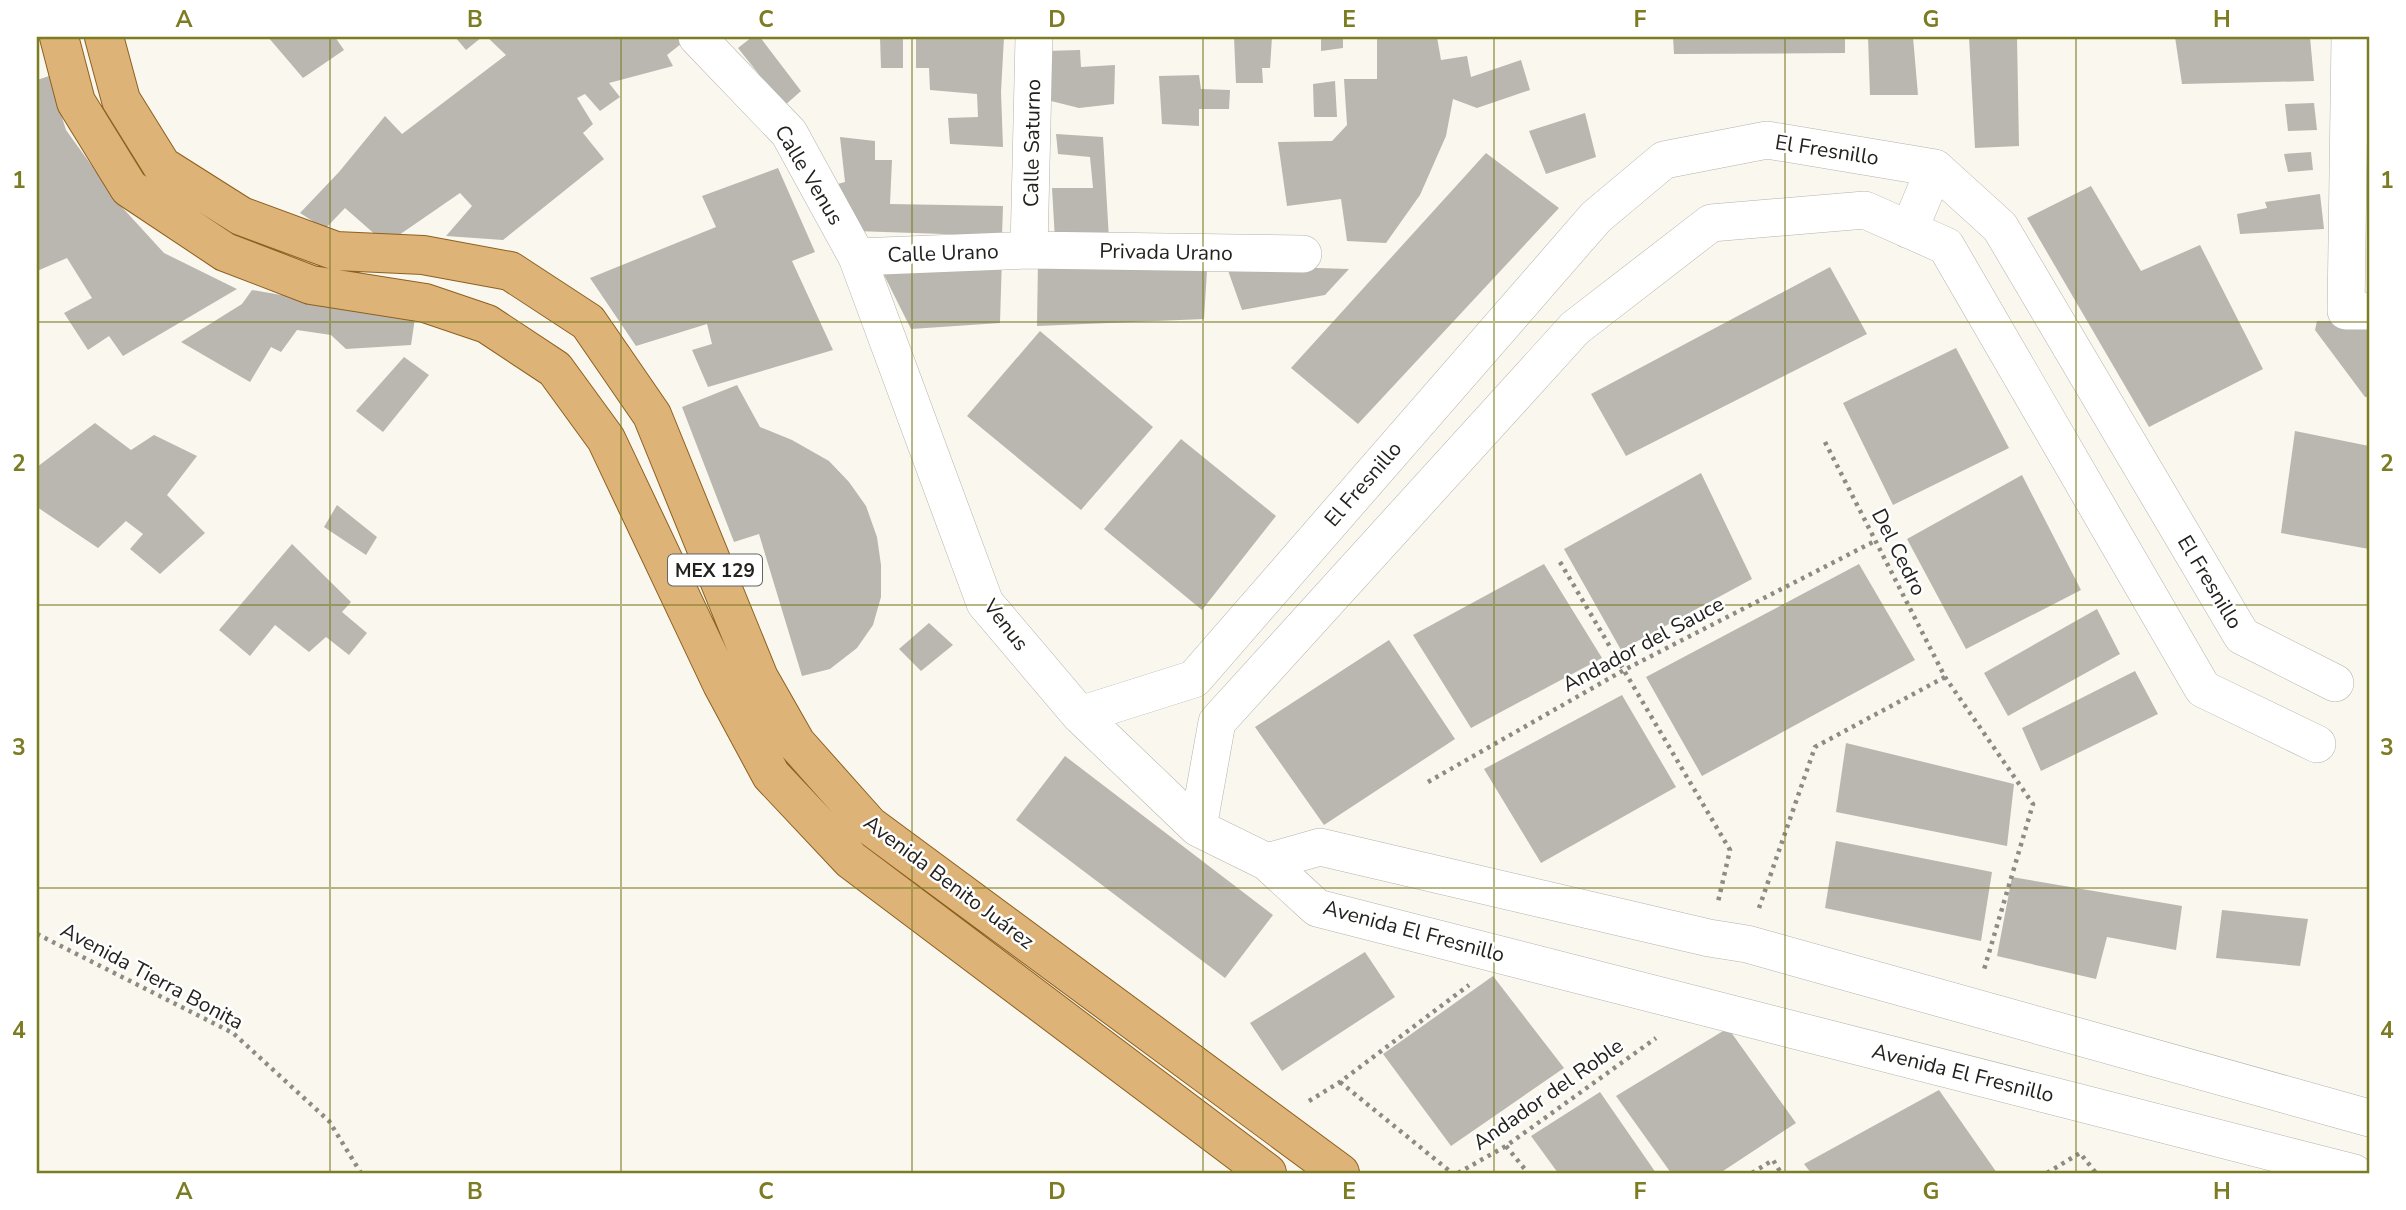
<svg xmlns="http://www.w3.org/2000/svg" width="2406" height="1210" font-family="'Nunito Sans',sans-serif">
	<rect width="100%" height="100%" fill="#faf7ef"/>
	<path fill="#bab7b0" d="M268,37h67l9,13 -41,28z
		M455,37h27l-16,13z
		M487,37h195l4,3 -19,15 6,11 -64,17 11,14 -20,14 -15,-17 -8,4 16,26 -10,9 21,26 -101,81 -57,-4 26,-30 -12,-13 -74,51 -41,-36 -20,21 -25,-16 39,-41 46,-56 17,18 104,-79z
		M752,37h8l41,54 -17,15 -46,-58z
		M880,37h23v31h-22z
		M916,37h88l-3,55 2,55 -53,-3 -2,-26 30,-1 -1,-23 -47,-4 -1,-22h-13z
		M1234,37h38l-2,31h-8l1,15h-27z
		M1321,37h22v11l-22,3z
		M1377,37h60l4,23 26,-4 4,21 50,-17 9,30 -53,18 -24,-9 -7,37 -26,59 -34,48 -39,-2 -6,-42 -54,7 -9,-64 54,-1 15,-16 -3,-46h33z
		M1673,37h172v16l-171,1z
		M1868,37h45l5,58h-48z
		M1969,37h48l2,109 -44,2z
		M2175,37h135l4,44 -132,3z
		M1080,50l1,17 34,-2 -1,39 -35,4 -32,-8 -2,-49z
		M1199,75l2,14 29,1 -1,19h-30v17l-37,-2 -3,-48z
		M49,76l17,54 54,75 44,48 73,36 -114,67 -14,-20 -21,14 -24,-37 28,-15 -25,-40 -30,13v-191z
		M1335,81l2,36h-23l-1,-33z
		M2314,103l3,27 -29,1 -3,-27z
		M1585,113l11,44 -50,17 -17,-43z
		M1056,134l47,3 6,102 -54,1 -3,-52h41l-3,-31 -32,-3z
		M840,137l35,4v19h17l-2,44 113,2 -1,30 -147,-5 -21,-46 11,-3z
		M2311,152l2,18 -25,2 -4,-18z
		M1486,153l73,55 -201,216 -67,-56z
		M778,168l37,84 -23,9 41,89 -125,37 -16,-37 20,-6 -5,-20 -71,22 -46,-68 126,-51 -14,-31z
		M2091,186l50,85 59,-26 63,124 -114,58 -122,-209z
		M2320,194l4,35 -84,5 -3,-20 30,-6 -2,-6z
		M1002,256l-2,67 -89,6 -35,-70z
		M1038,260l169,10 -3,49 -167,7z
		M1226,265l123,4 -24,26 -83,15z
		M1830,267l37,67 -241,122 -35,-62z
		M252,290l163,28 -4,27 -65,4 -15,-14 -34,-5 -16,22 -10,-5 -21,35 -69,-40 61,-38z
		M2317,321h52v76h-4l-50,-67z
		M1040,331l113,96 -72,83 -114,-94z
		M1956,348l53,100 -116,57 -50,-102z
		M404,357l25,18 -46,57 -27,-21z
		M737,385l23,42 32,13 37,21 20,21 17,24 11,31 4,28v32l-8,28 -16,23 -27,21 -28,7 -43,-142 -25,8 -52,-135z
		M95,423l36,27 23,-15 43,21 -30,39 38,38 -45,41 -30,-25 13,-15 -17,-13 -28,27 -61,-41v-40z
		M2295,431l74,15v103l-88,-16z
		M1181,439l95,77 -74,94 -98,-81z
		M1701,473l51,106 -131,71 -57,-101z
		M2022,475l59,115 -115,59 -59,-110z
		M337,505l40,32 -11,18 -42,-28z
		M292,544l59,58 -9,10 25,21 -18,22 -23,-18 -17,15 -34,-27 -25,31 -31,-26z
		M1544,564l58,94 -131,70 -58,-93z
		M1859,564l56,96 -213,116 -56,-99z
		M2097,609l23,45 -112,62 -24,-43z
		M929,623l24,22 -32,26 -22,-22z
		M1389,640l66,99 -131,86 -69,-98z
		M2135,671l23,43 -117,57 -19,-43z
		M1622,695l54,92 -135,76 -57,-94z
		M1846,743l168,41 -7,62 -171,-34z
		M1065,756l208,159 -48,63 -209,-158z
		M1836,841l156,31 -11,69 -156,-33z
		M2012,877l170,29 -6,44 -69,-13 -11,42 -99,-23z
		M2222,910l86,9 -8,47 -84,-8z
		M1365,952l30,45 -113,74 -32,-48z
		M1493,976l71,92 -113,78 -68,-92z
		M1728,1028l68,95 -76,50h-49l-55,-77z
		M1939,1090l58,83h-186l-7,-9z
		M1600,1092l56,81h-98l-27,-37z"/>
	<g fill="none" stroke-linecap="round" stroke-linejoin="round">
		<g stroke="#b5b2ab" stroke-width="38">
			<path id="street" d="M697,37l92,96 68,124 128,346 95,112 118,113 69,34 50,46 1037,265
				M2350,37l-4,274h23
				M1909,230l26,-62
				M1029,250l5,-213
				M857,257l172,-7 274,4
				M1080,715l114,-36 402,-462 68,-57 103,-20 168,28 65,59 242,409 93,47
				M1198,828l19,-106 358,-394 136,-105 154,-13 81,36 257,443 114,55
				M1267,862l53,-15 389,91 38,6 622,174"/>
		</g>
		<g stroke="#8e601e" stroke-width="40">
			<path id="primary" d="M59,37l17,65 53,86 96,64 86,33 114,18 62,21 68,45 51,70 116,245 49,91 80,85 416,313
				M104,37l17,63 41,66 79,50 95,35 87,4 87,16 78,51 64,93 107,263 37,65 73,82 471,348"/>
		</g>
		<path stroke="#8d8b85" stroke-width="4.5" stroke-dasharray="3.5 5" stroke-linecap="butt" d="M1825,442l120,235 88,127 -50,169
			M1560,562l170,288 -12,52
			M1428,782l196,-112 251,-129
			M1759,908l56,-161 130,-70
			M37,934l196,99 96,88 32,52
			M1340,1082l112,91
			M1309,1101l31,-19 129,-97
			M1506,1146l22,27
			M1458,1173l48,-27 150,-108
			M1752,1173l21,-13 8,13
			M2047,1173l33,-20 16,20"/>
		<use href="#street" stroke="#fff" stroke-width="37"/>
		<use href="#primary" stroke="#deb378" stroke-width="38"/>
	</g>
	<path fill="none" stroke="#7c7c23" stroke-width="2" stroke-opacity="0.55" d="M330,37v1136M621,37v1136M912,37v1136M1203,37v1136M1494,37v1136M1785,37v1136M2076,37v1136M37,322h2332M37,605h2332M37,888h2332"/>
	<g text-anchor="middle" stroke-width="5" stroke-linejoin="round" paint-order="stroke">
		<rect fill="#fff" stroke="#656462" stroke-width="2" x="668" y="554.5" width="94" height="31" rx="5"/>
		<g font-size="19" font-weight="bold" fill="#23221f">
			<text x="715" y="577">MEX 129</text>
		</g>
		<g font-size="21" fill="#23221f" stroke="#fff">
			<text transform="translate(1032 143) rotate(-89)" y="7">Calle Saturno</text>
			<text transform="translate(1827 150) rotate(9)" y="7">El Fresnillo</text>
			<text transform="translate(809 175) rotate(59)" y="7">Calle Venus</text>
			<text transform="translate(1166 252) rotate(1)" y="7">Privada Urano</text>
			<text transform="translate(943 253) rotate(-2)" y="7">Calle Urano</text>
			<text transform="translate(1363 484) rotate(-49)" y="7">El Fresnillo</text>
			<text transform="translate(1899 552) rotate(63)" y="7">Del Cedro</text>
			<text transform="translate(2210 582) rotate(59)" y="7">El Fresnillo</text>
			<text transform="translate(1006 625) rotate(52)" y="7">Venus</text>
			<text transform="translate(1643 644) rotate(-28)" y="7">Andador del Sauce</text>
			<text transform="translate(949 882) rotate(37)" y="7">Avenida Benito Juárez</text>
			<text transform="translate(1414 931) rotate(15)" y="7">Avenida El Fresnillo</text>
			<text transform="translate(152 976) rotate(28)" y="7">Avenida Tierra Bonita</text>
			<text transform="translate(1963 1073) rotate(14)" y="7">Avenida El Fresnillo</text>
			<text transform="translate(1548 1094) rotate(-35)" y="7">Andador del Roble</text>
		</g>
	</g>
	<rect width="2406" height="1210" fill="none" stroke="#ffffff" stroke-width="77"/>
	<rect x="38" y="38" width="2330" height="1134" fill="none" stroke="#7c7c23" stroke-width="2.5"/>
	<g font-size="23" text-anchor="middle" font-weight="bold" fill="#7c7c23">
		<text x="184" y="27">A</text>
		<text x="475" y="27">B</text>
		<text x="766" y="27">C</text>
		<text x="1057" y="27">D</text>
		<text x="1349" y="27">E</text>
		<text x="1640" y="27">F</text>
		<text x="1931" y="27">G</text>
		<text x="2222" y="27">H</text>
		<text x="19" y="188">1</text>
		<text x="2387" y="188">1</text>
		<text x="19" y="471">2</text>
		<text x="2387" y="471">2</text>
		<text x="19" y="755">3</text>
		<text x="2387" y="755">3</text>
		<text x="19" y="1038">4</text>
		<text x="2387" y="1038">4</text>
		<text x="184" y="1199">A</text>
		<text x="475" y="1199">B</text>
		<text x="766" y="1199">C</text>
		<text x="1057" y="1199">D</text>
		<text x="1349" y="1199">E</text>
		<text x="1640" y="1199">F</text>
		<text x="1931" y="1199">G</text>
		<text x="2222" y="1199">H</text>
	</g>
</svg>
